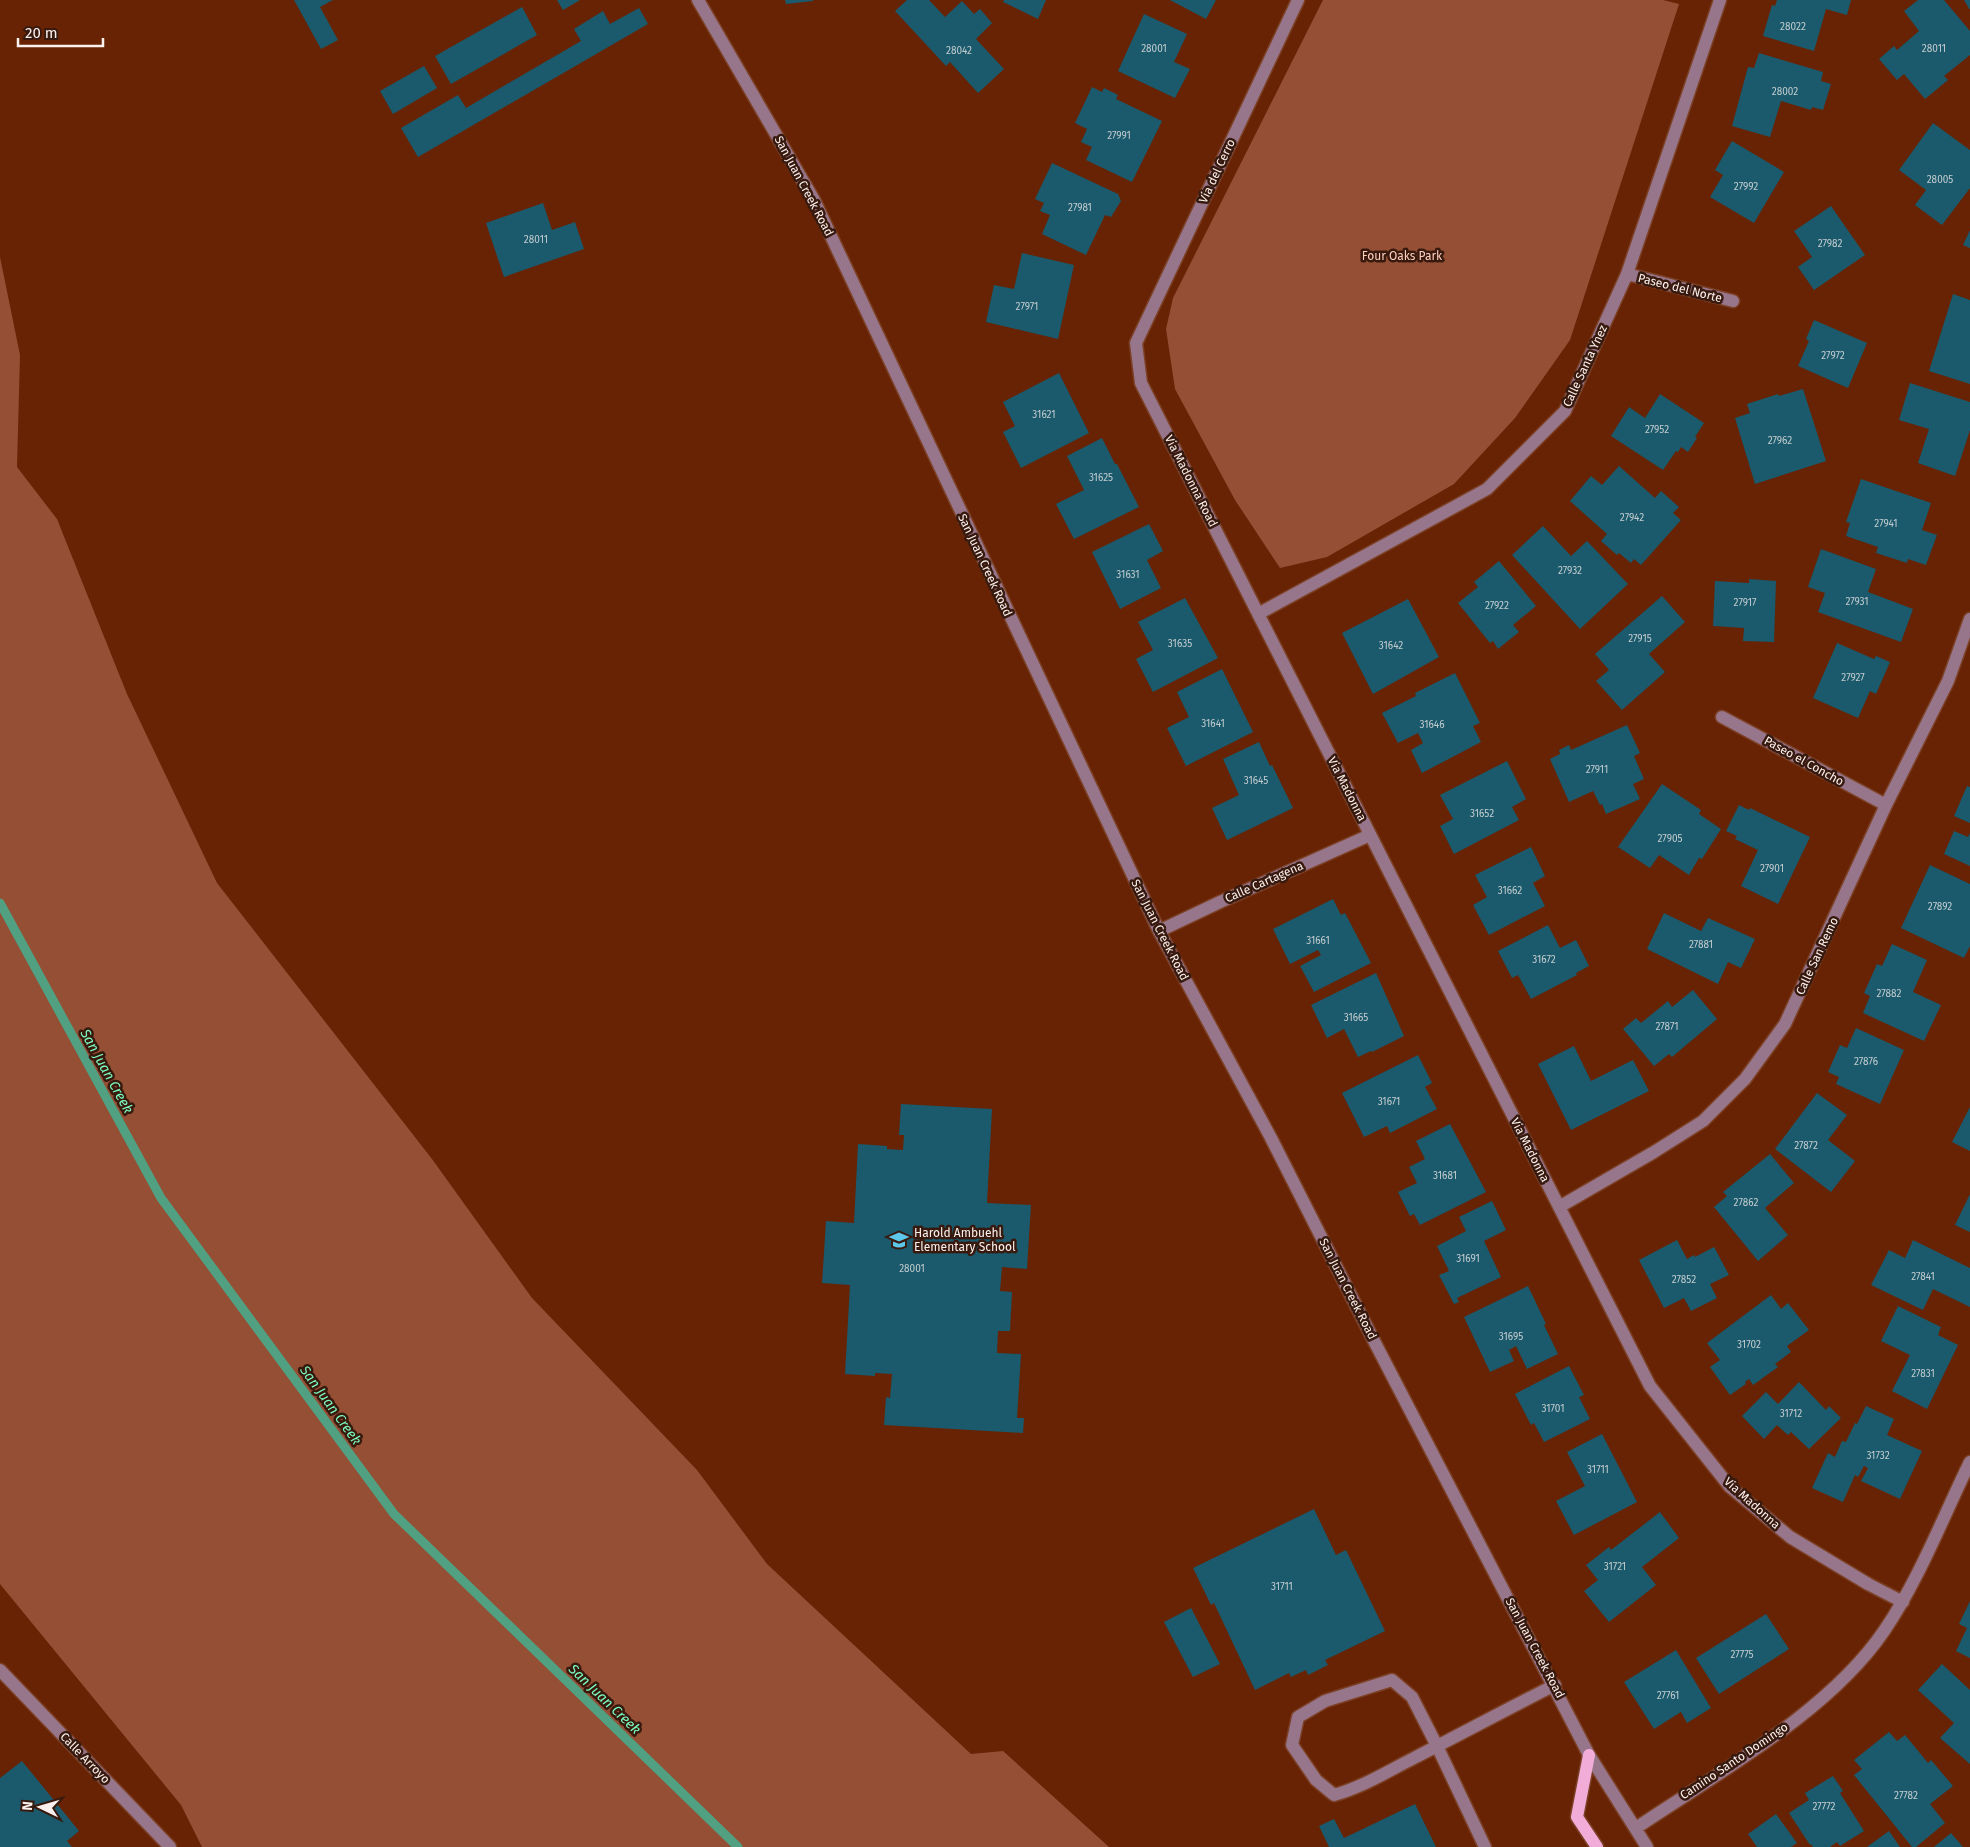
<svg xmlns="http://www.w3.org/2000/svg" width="1970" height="1847" font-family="'Fira Sans',sans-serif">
	<rect width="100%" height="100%" fill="#672304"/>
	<path fill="#944f35" d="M1323,0h340l16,4 -109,336 -55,78 -61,66 -127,73 -47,11 -45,-68 -60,-111 -9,-60 7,-31z
		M0,257l20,98 -3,112 40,52 70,175 90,189 215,276 100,139 165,172 70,94 204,190 32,-3 106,96h-907l-21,-42 -181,-221z"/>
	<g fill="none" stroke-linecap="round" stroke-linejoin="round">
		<path stroke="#51a082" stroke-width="9" d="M0,903l161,295 233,316 344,333"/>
	</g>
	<path fill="#1a5a6c" d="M294,0h39l-13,7 18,33 -17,9z
		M557,0h23l-17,10z
		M785,0h28v1l-27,3z
		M907,0h22l16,17 17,-16 12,13 6,-5 12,14 -16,16 28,30 -26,24 -28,-31 -4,4 -51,-55z
		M1004,0h42l-8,19 -35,-17z
		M1170,0h46l-10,19z
		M1777,0h74l-4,15 -21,-6 -12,42 -51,-15 9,-31 3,1z
		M1918,0h26l26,31v24l-26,21 4,4 -23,19 -21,-25 -7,6 -18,-21 15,-13 3,4 22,-19 -15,-20z
		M1964,0h6v10z
		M522,7l15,28 -86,49 -16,-28z
		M639,8l9,16 -230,133 -17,-29 57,-33 8,13 115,-67 -7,-12 29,-18 7,13z
		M1144,14l43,20 -13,28 16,7 -15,29 -57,-27z
		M1759,53l64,19 -2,9 10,3 -8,26 -11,-3 -1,3 -30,-9 -11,36 -38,-11 16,-59 6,1z
		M424,66l13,22 -44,26 -13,-23z
		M1092,87l10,5 2,-4 14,7 -2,4 46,22 -30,61 -46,-22 6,-13 -11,-5 6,-13 -12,-6z
		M1933,123l37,27v38l-28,37 -27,-20 11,-15 -27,-20z
		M1732,141l52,31 -30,51 -44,-26 13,-22 -8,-5z
		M1052,163l66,31 3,7 -10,16 -6,-2 -19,40 -44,-21 8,-19 -10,-4 4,-8 -9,-4z
		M543,203l9,27 23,-8 9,27 -80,28 -18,-54z
		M1831,206l34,49 -51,35 -16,-23 14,-10 -18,-26z
		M1970,230v18l-7,-3z
		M1022,253l52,12 -16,74 -72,-17 8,-37 20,4z
		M1953,294l17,6v84l-41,-13z
		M1814,320l53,23 -19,45 -50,-22 11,-25 -3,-2z
		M1059,373l30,60 -68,35 -18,-36 12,-6 -12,-24z
		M1910,383l60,19v28l-15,46 -37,-13 11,-34 -30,-9z
		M1803,389l23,72 -71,23 -20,-66 15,-5 -3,-9 31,-10 1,2z
		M1660,394l44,29 -9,14 2,1 -9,14 -7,-5 -3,5 -2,-1 -13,19 -52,-34 18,-29 16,11z
		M1102,438l13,26h2l22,43 -65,32 -18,-35 28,-14 -17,-34z
		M1619,466l36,32 6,-7 18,16 -6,6 8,7 -40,45 -7,-6 -3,4 -12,-10 -2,2 -16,-14 6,-7 -37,-33 21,-25 11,9z
		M1861,479l70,24 -9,27 15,5 -11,30 -18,-6 -1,4 -31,-10 2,-6 -32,-11 4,-13 -4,-1z
		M1149,524l14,27 -16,9 14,28 -41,21 -28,-57z
		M1543,526l28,30 16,-15 41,43 -48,45 -68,-74z
		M1821,549l55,20 -8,23 45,17 -12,33 -83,-30 7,-19 -17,-6z
		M1499,561l37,45 -23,19 6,7 -21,17 -5,-8 -3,2 -32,-40 20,-16 -4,-5z
		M1749,579l27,2 -2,61 -31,-1 1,-13 -31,-2 2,-45 34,2z
		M1662,596l23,26 -36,32 16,18 -43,38 -26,-29 13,-11 -14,-16z
		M1185,598l33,60 -65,34 -17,-33 17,-9 -15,-28z
		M1408,599l31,58 -66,37 -31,-61z
		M1837,643l37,16 2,-3 14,6 -14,32 -6,-3 -12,27 -45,-20z
		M1222,669l31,63 -67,34 -19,-38 22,-11 -12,-25z
		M1455,673l25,50 -7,3 8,16 -59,31 -11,-23 12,-7 -5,-10 -20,10 -16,-30 34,-17 -1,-3z
		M1627,725l13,28 -6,3 10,23 -11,5 7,15 -34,15 -4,-10 -2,1 -7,-14 -24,11 -19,-43 10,-5 -1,-4 10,-5 2,5z
		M1259,742l11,24 2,-1 21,43 -66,32 -15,-32 27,-13 -16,-36z
		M1507,761l19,38 -14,8 7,13 -65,34 -14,-28 13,-7 -13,-24z
		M1662,784l39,26 -2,4 22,15 -19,30 -3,-1 -10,17 -30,-20 -9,13 -32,-21z
		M1967,786l3,1v36l-16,-7z
		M1739,805l10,5 1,-2 60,29 -32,67 -37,-18 17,-36 -23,-11 2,-3 -11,-5z
		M1954,831l14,6 2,-4v33l-26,-12z
		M1531,847l14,29 -12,7 12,23 -56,29 -16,-30 14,-8 -12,-22z
		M1930,865l40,19v62l-6,12 -63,-30z
		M1333,899l8,16 4,-2 26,50 -57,29 -14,-26 21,-11 -3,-5 -28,14 -17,-35z
		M1664,913l37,18 7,-13 47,21 -14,29 -13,-6 -10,22 -71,-35z
		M1548,925l12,23 16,-8 13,26 -13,7 1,2 -46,24 -13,-24 -6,3 -14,-27z
		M1892,944l35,16 -14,32 28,13 -17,36 -61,-28 7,-17 -6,-3 13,-29 5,2z
		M1376,973l28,63 -32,16 -1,-1 -13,6 -14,-28 -17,9 -16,-33z
		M1693,990l24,29 -45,38 -3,-3 -15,12 -31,-37 13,-11 5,5 27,-22 4,6z
		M1856,1028l48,22 -24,54 -44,-20 3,-7 -11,-5 12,-27 7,3z
		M1574,1046l17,35 42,-21 16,31 -78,39 -33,-66z
		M1418,1055l14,28 -7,4 12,22 -47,24 -3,-7 -23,11 -22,-44z
		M1817,1093l30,22 -19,25 27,21 -24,31 -56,-43z
		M901,1104l91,5 -5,94 44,2 -4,64 -25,-2 -2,24 12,1 -2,39h-12l-1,22 24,1 -4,64h7l-1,15 -139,-8 2,-28 4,1 2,-24 -17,-1v3l-30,-2 5,-89 -28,-2 4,-62 28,2 4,-79 29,2v3l16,1 1,-15h-5z
		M1970,1107v44l-18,-9z
		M1450,1124l36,68 -66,33 -6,-11 -4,2 -12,-24 19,-9 -8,-16 16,-8 -9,-18z
		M1770,1154l24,29 -29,25 23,27 -30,26 -44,-54 13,-11 -4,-4z
		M1970,1194v38l-15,-7z
		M1492,1201l14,29 -22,11 17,36 -44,21 2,4 -5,2 -15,-29 10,-4 -12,-25 29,-15 -7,-14z
		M1677,1240l10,19 7,-4 1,2 19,-10 15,28 -19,9 7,14 -26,13 -7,-13 -20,10 -25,-48z
		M1913,1240l57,28v39l-37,-18 -10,21 -52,-25 18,-35 16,8z
		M1528,1286l18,38 -2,1 14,29 -31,15 -11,-23 -7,4 5,11 -24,11 -26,-55z
		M1771,1295l10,14 7,-6 21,27 -22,16 4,6 -16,12 3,3 -25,18 -4,-6 -4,3 1,2 -16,11 -20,-28 10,-7 -13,-17z
		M1898,1306l43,21 -3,8 20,10 -31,64 -35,-18 18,-36 -29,-14z
		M1569,1366l15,29 -5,2 11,22 -46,23 -10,-19 -3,2 -16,-31z
		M1799,1382l27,28 3,-4 12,12 -32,31 -18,-17 -3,3 -11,-10 -13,14 -22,-23 24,-24 12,12z
		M1866,1406l28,13 -7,16 35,16 -22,48 -39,-18 7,-13 -4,-2 -6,11 -3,-2 -12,27 -31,-14 16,-35 7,4 7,-16 4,1 9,-19 2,1z
		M1602,1434l35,68 -63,33 -18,-34 29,-15 -18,-34z
		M1314,1509l22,46 10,-5 39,81 -60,29 3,5 -20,10 -2,-5 -15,7 -2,-4 -34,17 -41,-87 -3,2 -18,-37z
		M1660,1512l19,26 -37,29 14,18 -47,37 -25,-31 14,-11 -12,-15 23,-18 2,3z
		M1970,1601v57l-14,-7 11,-23 -8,-4z
		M1191,1608l29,56 -27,13 -29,-55z
		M1766,1614l23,35 -70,45 -23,-36z
		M1676,1650l35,58 -24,15 -6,-11 -27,17 -30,-47z
		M1942,1664l28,26v74l-30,-26 14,-15 -36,-33z
		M1889,1732l8,9 8,-6 23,28 3,-3 22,26 -23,18 15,19 -29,24h-4l-58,-72 8,-6 -8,-9z
		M22,1761l57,70 -12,10 5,6h-72v-69z
		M1833,1776l10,15 -3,2 24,38 -24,15 -3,-4 -7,5h-17l-2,-3 -1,1 -21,-32 20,-13 -4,-7z
		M1415,1804l21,43h-107l-10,-21 15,-7 10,19z
		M1776,1814l21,29 -6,4h-34l-9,-13z
		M1889,1831l11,16h-33z
		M1951,1833l12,14h-29z"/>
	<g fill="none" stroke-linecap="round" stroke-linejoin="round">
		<g stroke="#7c4025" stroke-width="15">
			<path id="minor" d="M698,0l116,200 345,731 112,207 102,201 216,416 58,92
				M1298,0l-162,343 5,40 509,1003 80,101 60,50 78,47 35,18
				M1627,274l106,27
				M1258,614l229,-125 78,-78 62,-137 93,-274
				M1722,717l164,88
				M1159,931l61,-29 150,-67
				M1559,1207l95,-55 49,-31 42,-42 40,-55 101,-219 62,-124 22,-62
				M0,1670l170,177
				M1636,1828c81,-55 192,-115 248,-197 35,-51 59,-114 86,-169
				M1485,1847l-48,-101 -25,-49 -20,-17 -67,21 -27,16 -6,28 24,35 18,15c29,-8 54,-24 80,-37 47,-24 93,-49 141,-73"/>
		</g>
		<g stroke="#7c4025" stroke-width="15">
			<path id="major" d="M1589,1755l-12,62 20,30"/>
		</g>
		<use href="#minor" stroke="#97758b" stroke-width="12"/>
		<use href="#major" stroke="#f1add8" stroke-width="12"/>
	</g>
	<defs>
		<g id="school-bare" transform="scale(1.5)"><path d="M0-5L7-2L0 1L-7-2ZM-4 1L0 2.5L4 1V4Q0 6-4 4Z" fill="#5cc7e8" stroke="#38190e" stroke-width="2.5" paint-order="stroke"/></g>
	</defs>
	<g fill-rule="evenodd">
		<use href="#school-bare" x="899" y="1240"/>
	</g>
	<g text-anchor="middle" stroke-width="5" stroke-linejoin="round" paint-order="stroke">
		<g font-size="10" fill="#c2cbce">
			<text x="1793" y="30">28022</text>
			<text x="1154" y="52">28001</text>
			<text x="1934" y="52">28011</text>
			<text x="959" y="54">28042</text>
			<text x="1785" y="95">28002</text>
			<text x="1119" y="139">27991</text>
			<text x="1940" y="183">28005</text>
			<text x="1746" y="190">27992</text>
			<text x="1080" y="211">27981</text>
			<text x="536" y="243">28011</text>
			<text x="1830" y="247">27982</text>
			<text x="1027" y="310">27971</text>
			<text x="1833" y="359">27972</text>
			<text x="1044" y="418">31621</text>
			<text x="1657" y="433">27952</text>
			<text x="1780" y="444">27962</text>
			<text x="1101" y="481">31625</text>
			<text x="1632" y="521">27942</text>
			<text x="1886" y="527">27941</text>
			<text x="1570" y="574">27932</text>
			<text x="1128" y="578">31631</text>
			<text x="1857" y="605">27931</text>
			<text x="1745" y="606">27917</text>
			<text x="1497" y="609">27922</text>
			<text x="1640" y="642">27915</text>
			<text x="1180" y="647">31635</text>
			<text x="1391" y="649">31642</text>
			<text x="1853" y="681">27927</text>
			<text x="1213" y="727">31641</text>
			<text x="1432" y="728">31646</text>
			<text x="1597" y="773">27911</text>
			<text x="1256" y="784">31645</text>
			<text x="1482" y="817">31652</text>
			<text x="1670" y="842">27905</text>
			<text x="1772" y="872">27901</text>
			<text x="1510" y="894">31662</text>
			<text x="1940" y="910">27892</text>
			<text x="1318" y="944">31661</text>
			<text x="1701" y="948">27881</text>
			<text x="1544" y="963">31672</text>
			<text x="1889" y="997">27882</text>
			<text x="1356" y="1021">31665</text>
			<text x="1667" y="1030">27871</text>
			<text x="1866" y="1065">27876</text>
			<text x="1389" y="1105">31671</text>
			<text x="1806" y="1149">27872</text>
			<text x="1445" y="1179">31681</text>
			<text x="1746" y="1206">27862</text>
			<text x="1468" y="1262">31691</text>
			<text x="912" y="1272">28001</text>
			<text x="1923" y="1280">27841</text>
			<text x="1684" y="1283">27852</text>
			<text x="1511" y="1340">31695</text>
			<text x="1749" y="1348">31702</text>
			<text x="1923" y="1377">27831</text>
			<text x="1553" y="1412">31701</text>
			<text x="1791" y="1417">31712</text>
			<text x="1878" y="1459">31732</text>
			<text x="1598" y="1473">31711</text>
			<text x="1615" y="1570">31721</text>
			<text x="1282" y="1590">31711</text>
			<text x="1742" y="1658">27775</text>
			<text x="1668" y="1699">27761</text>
			<text x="1906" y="1799">27782</text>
			<text x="1824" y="1810">27772</text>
		</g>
		<g font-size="12" fill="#faf1ee" stroke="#38190e">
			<text transform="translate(1217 171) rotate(-65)" y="4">Via del Cerro</text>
			<text transform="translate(804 186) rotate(62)" y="4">San Juan Creek Road</text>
			<text transform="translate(1680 288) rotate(14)" y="4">Paseo del Norte</text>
			<text transform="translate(1585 366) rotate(-65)" y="4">Calle Santa Ynez</text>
			<text transform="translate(1191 481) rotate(63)" y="4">Via Madonna Road</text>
			<text transform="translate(985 565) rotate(65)" y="4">San Juan Creek Road</text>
			<text transform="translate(1804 761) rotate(29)" y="4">Paseo el Concho</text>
			<text transform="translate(1347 789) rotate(63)" y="4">Via Madonna</text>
			<text transform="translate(1264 882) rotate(-24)" y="4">Calle Cartagena</text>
			<text transform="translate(1160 930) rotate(63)" y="4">San Juan Creek Road</text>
			<text transform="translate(1817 956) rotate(-65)" y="4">Calle San Remo</text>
			<text transform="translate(1530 1150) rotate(63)" y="4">Via Madonna</text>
			<text transform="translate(1348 1289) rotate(63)" y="4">San Juan Creek Road</text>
			<text transform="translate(1752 1503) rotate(42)" y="4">Via Madonna</text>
			<text transform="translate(1535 1648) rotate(62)" y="4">San Juan Creek Road</text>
			<text transform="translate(85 1758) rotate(46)" y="4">Calle Arroyo</text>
			<text transform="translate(1734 1761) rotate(-34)" y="4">Camino Santo Domingo</text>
		</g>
		<g font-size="12" fill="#fecfbe" stroke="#38190e">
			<text x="1402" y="260">Four Oaks Park</text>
		</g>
		<g font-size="12" fill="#faf1ee" stroke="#38190e" text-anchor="start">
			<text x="914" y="1237">Harold Ambuehl<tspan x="914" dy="14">Elementary School</tspan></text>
		</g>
		<g font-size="14" font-style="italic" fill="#7bfdc0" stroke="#38190e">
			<text transform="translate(107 1071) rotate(61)" y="5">San Juan Creek</text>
			<text transform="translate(331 1405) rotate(54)" y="5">San Juan Creek</text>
			<text transform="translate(605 1699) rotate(44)" y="5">San Juan Creek</text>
		</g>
	</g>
	<g transform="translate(40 1807) rotate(275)" stroke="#38190e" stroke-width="4" paint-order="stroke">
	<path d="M0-4L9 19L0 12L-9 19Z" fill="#faf1ee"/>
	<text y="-8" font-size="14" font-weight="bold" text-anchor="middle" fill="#faf1ee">N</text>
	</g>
	<path d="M18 38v8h85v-8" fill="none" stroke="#faf1ee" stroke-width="2.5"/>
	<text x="25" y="38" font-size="15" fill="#faf1ee" stroke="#38190e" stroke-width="4" paint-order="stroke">20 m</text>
</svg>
